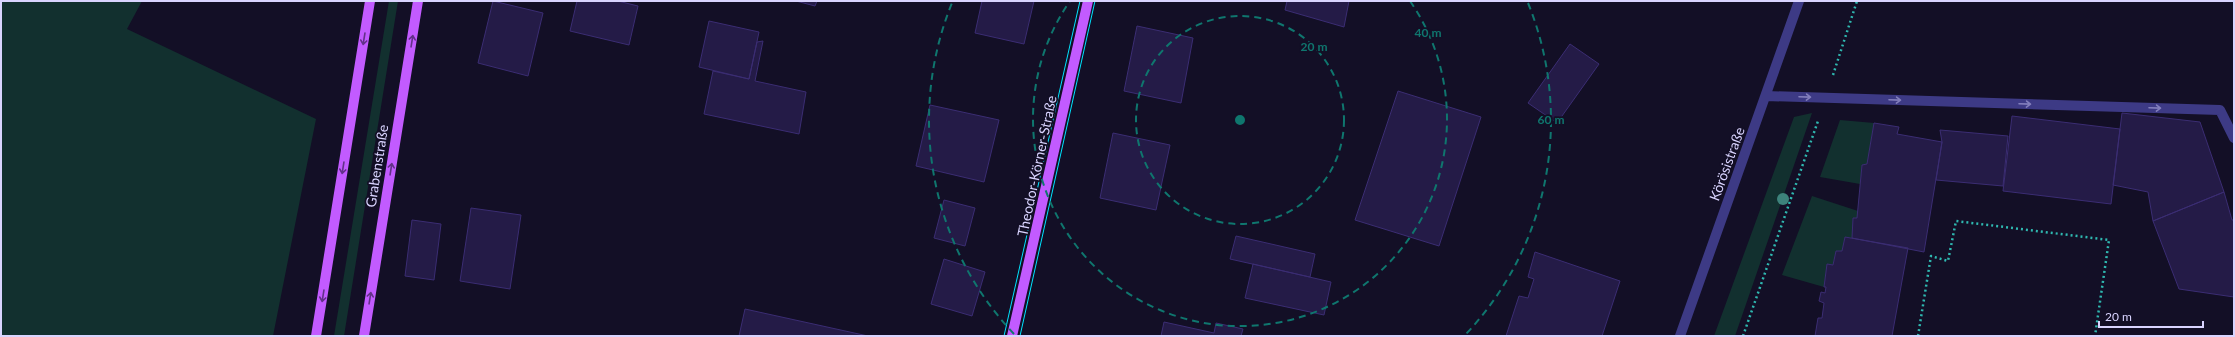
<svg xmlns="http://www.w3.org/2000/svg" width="2235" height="337" font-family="Lato,sans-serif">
	<rect width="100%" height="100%" fill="#130f26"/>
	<path fill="#12302f" d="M1,1h141l-15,28 189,90 -43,217h-272z
		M389,1h9l-54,335h-10z
		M1812,113l-77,223h-21l80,-219z
		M1840,120l34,3 -7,41 -5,1 -2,19 -40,-7z
		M1812,196l46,15 -1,7h-4l-1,20 -7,-1 -3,14h-6l-3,14 -6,-1 -3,23 -42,-12z"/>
	<path fill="#241b47" stroke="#3b2d73" d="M493,1l50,12 -15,63 -50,-13z
		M577,1h41l20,5 -9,39 -59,-14z
		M796,1h21l-2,5z
		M982,1h52l-10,43 -49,-11z
		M1287,1h62l-5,26 -59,-17z
		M709,21l50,11 -10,47 -50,-12z
		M1137,26l56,12 -12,65 -57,-12z
		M763,41l-8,40 51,11 -7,42 -95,-20 9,-43 36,8 8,-37z
		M1570,44l29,20 -42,59 -29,-20z
		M1398,91l83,26 -42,129 -84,-26z
		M930,105l69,15 -15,62 -68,-16z
		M2122,113l78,9 24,70 -71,29 -5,-29 -35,-7z
		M2012,116l108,13 -9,75 -108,-13z
		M1874,123l25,4 -2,7 45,8 -18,110 -72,-14 1,-20h4l5,-53 5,-1z
		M1940,130l68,6 -5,50 -67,-6 6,-38z
		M1113,133l57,12 -14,65 -56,-12z
		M2224,192l8,28h2v77l-55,-8 -26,-68z
		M944,200l31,8 -10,38 -31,-8z
		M471,208l50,7 -11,74 -50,-8z
		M412,220l29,4 -7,56 -29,-4z
		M1236,236l79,18 -5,23 -80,-18z
		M1845,237l63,11 -16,88h-77l3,-18h4l2,-15 -5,-2 2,-9 4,1 1,-6h-2l3,-23 6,1 3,-14h6z
		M1535,252l85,29 -18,55h-96l13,-40 9,2 6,-19 -6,-2z
		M944,259l41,13 -13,44 -41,-12z
		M1253,264l78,18 -7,33 -79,-17z
		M745,309l123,27h-129z
		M1164,322l50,11 2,-10 27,6 -2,7h-80z"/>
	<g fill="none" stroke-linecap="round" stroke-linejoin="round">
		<path stroke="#2fb8b0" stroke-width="2.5" stroke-dasharray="2 3" stroke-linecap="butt" d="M1833,75l24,-74
			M1743,336l75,-215
			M1918,336l13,-80 17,5 8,-40 153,19 -14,96"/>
		<path stroke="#3d3a85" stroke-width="10" d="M1766,96l454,14 14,28
			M1680,336l119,-335"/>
		<path stroke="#c25bff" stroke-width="10" d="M316,336l54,-335
			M364,336l54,-335
			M1012,336l76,-335"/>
		<path stroke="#00e5ff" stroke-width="1" d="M1004,336l76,-335
			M1020,336l75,-335"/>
	</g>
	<circle fill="#3d827b" cx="1783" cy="199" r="6"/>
	<defs><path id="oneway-shaft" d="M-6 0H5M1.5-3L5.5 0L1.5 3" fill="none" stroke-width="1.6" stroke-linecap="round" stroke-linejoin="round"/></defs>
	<g stroke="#623188">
		<use href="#oneway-shaft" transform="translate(364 39) rotate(99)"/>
		<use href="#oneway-shaft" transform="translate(412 41) rotate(-81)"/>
		<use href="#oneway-shaft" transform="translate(343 168) rotate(99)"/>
		<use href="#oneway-shaft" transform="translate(391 169) rotate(-81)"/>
		<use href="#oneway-shaft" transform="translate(323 296) rotate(99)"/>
		<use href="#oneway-shaft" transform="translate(370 298) rotate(-81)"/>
	</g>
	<g stroke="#837fbc">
		<use href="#oneway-shaft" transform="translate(1805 97) rotate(2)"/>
		<use href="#oneway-shaft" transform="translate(1895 100) rotate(2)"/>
		<use href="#oneway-shaft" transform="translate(2025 104) rotate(2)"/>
		<use href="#oneway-shaft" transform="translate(2155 108) rotate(2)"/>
	</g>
	<g fill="none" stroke="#0f766e" stroke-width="2" stroke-dasharray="7 5">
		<circle cx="1240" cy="120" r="104"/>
		<path d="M1410 1A207 207 0 1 1 1070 1"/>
		<path d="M1014 334A311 311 0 0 1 952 3M1528 3A311 311 0 0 1 1466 334"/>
	</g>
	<g text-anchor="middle" stroke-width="3.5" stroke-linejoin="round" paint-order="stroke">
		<g font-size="14" fill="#d9d4ff" stroke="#130f26">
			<text transform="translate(1727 164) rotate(-70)" y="5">Körösistraße</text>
			<text transform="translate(377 166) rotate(-81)" y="5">Grabenstraße</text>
			<text transform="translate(1037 166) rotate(-78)" y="5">Theodor-Körner-Straße</text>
		</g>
	</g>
	<circle cx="1240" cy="120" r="6" fill="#0f766e" stroke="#130f26" stroke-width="2"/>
	<g font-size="12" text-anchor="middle" font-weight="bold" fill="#0f766e" stroke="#130f26" stroke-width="3.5" stroke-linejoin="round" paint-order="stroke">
		<text x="1428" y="37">40 m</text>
		<text x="1314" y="51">20 m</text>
		<text x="1551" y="124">60 m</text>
	</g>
	<rect width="2235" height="337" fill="none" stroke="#d9d4ff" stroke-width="4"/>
	<path d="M2099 321v6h104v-6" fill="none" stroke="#d9d4ff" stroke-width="2"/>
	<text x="2105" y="321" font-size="12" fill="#d9d4ff" stroke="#130f26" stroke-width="3" paint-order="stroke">20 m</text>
</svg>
